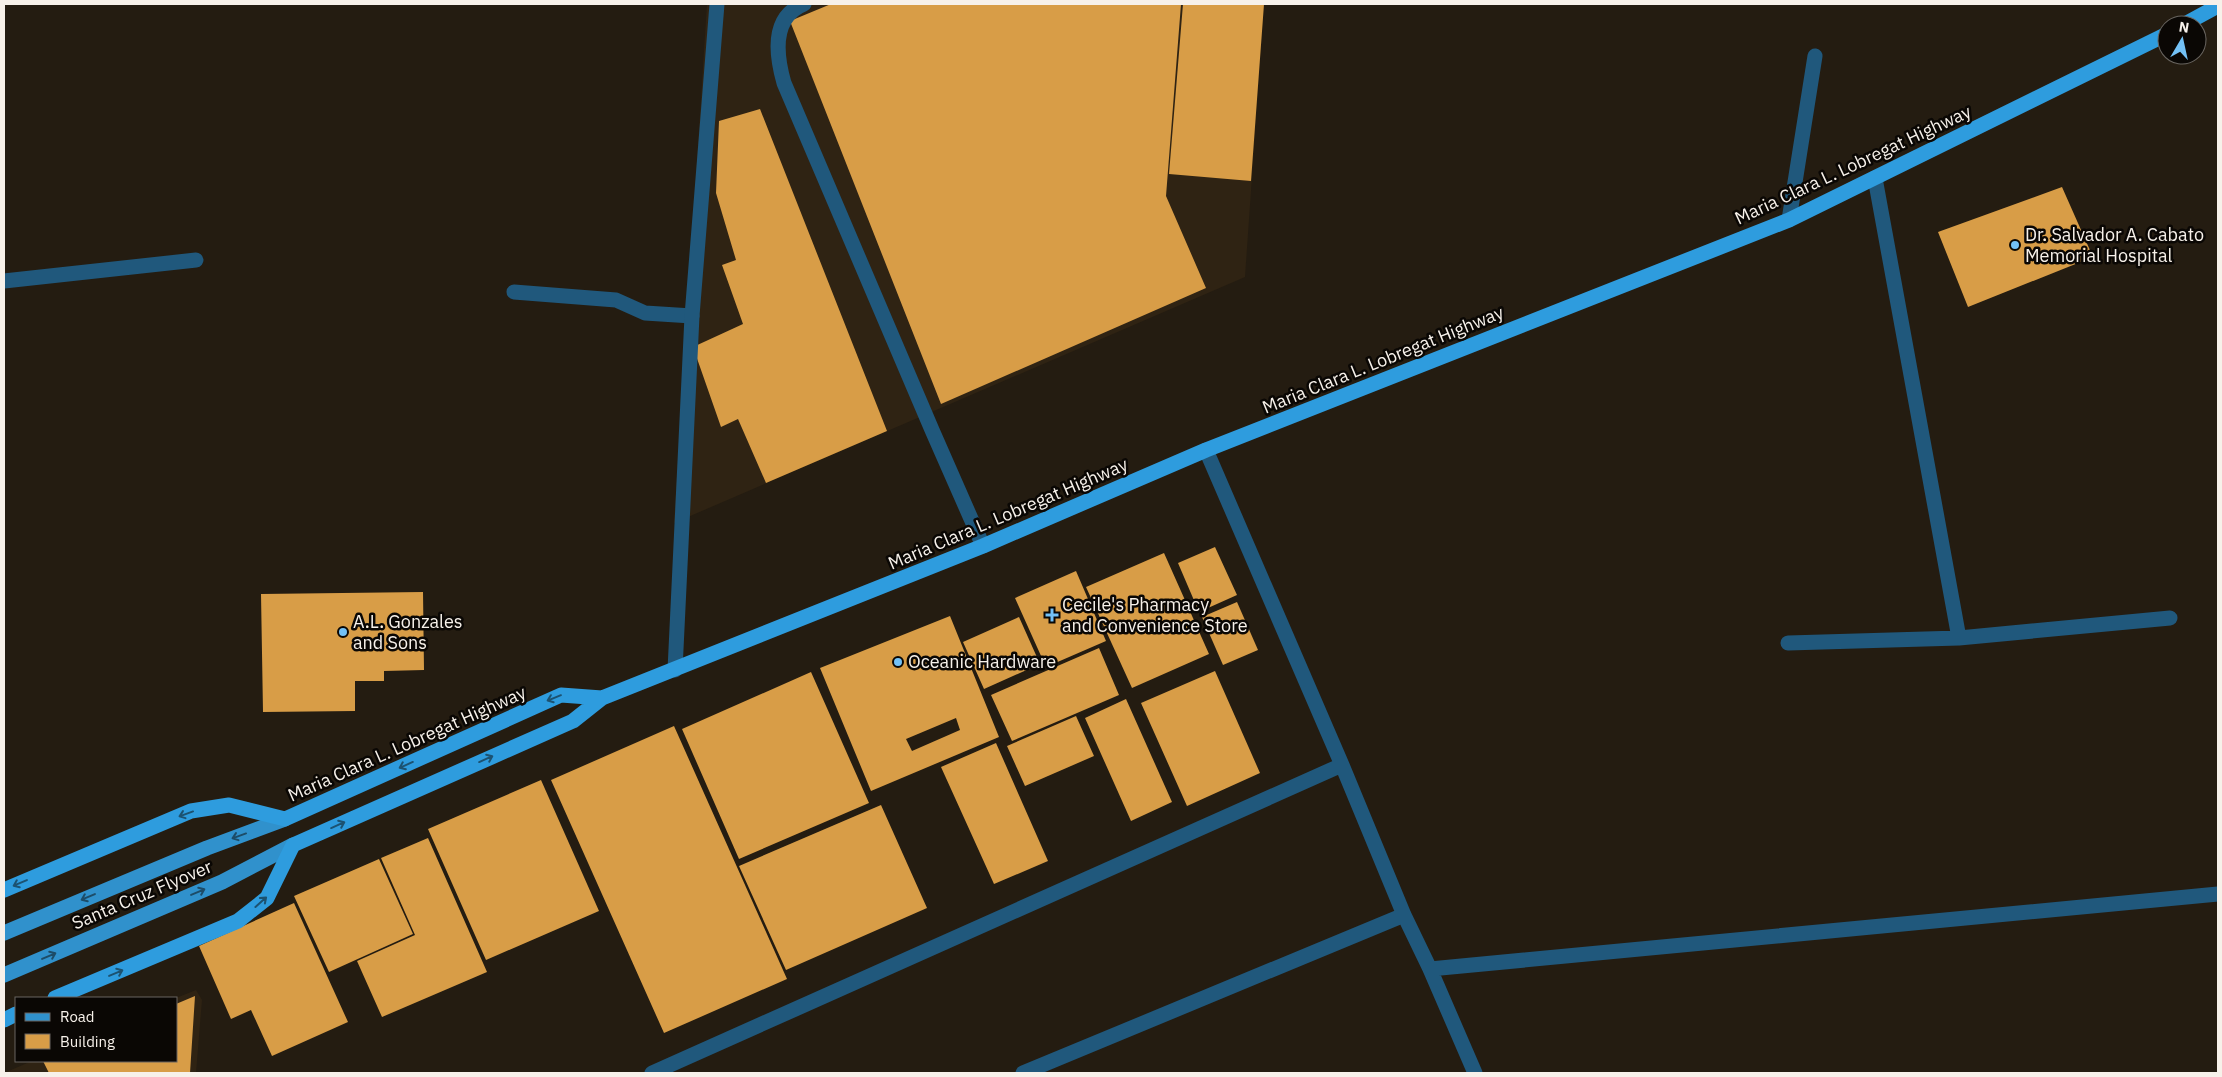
<svg xmlns="http://www.w3.org/2000/svg" width="2222" height="1077" font-family="'IBM Plex Sans',sans-serif">
	<rect width="100%" height="100%" fill="#241c11"/>
	<path fill="#2f2313" d="M707,4h557l-19,273 -571,246z
		M196,990l6,10 -6,73h-192l28,-12h144v-63z"/>
	<path fill="#d89d47" fill-rule="evenodd" d="M831,4h350l-15,192 40,92 -265,116 -151,-383z
		M1183,4h81l-13,177 -82,-7z
		M760,109l127,322 -121,52 -28,-64 -17,8 -28,-80 50,-23 -21,-59 14,-5 -20,-67 3,-72z
		M2062,187l31,70 -125,50 -30,-75z
		M1215,547l22,48 -38,17 -21,-49z
		M1164,553l45,101 -77,34 -46,-101z
		M1076,571l30,70 -60,26 -31,-69z
		M423,592l1,78 -40,1v10h-29v30l-92,1 -2,-118z
		M1237,602l21,48 -35,15 -21,-48z
		M950,616l49,121 -128,54 -51,-123zM956,718l4,12 -48,21 -6,-12z
		M1019,617l21,47 -56,25 -21,-47z
		M1099,648l20,47 -107,46 -21,-46z
		M1215,671l45,102 -73,33 -46,-103z
		M811,672l58,131 -130,56 -57,-130z
		M1126,699l46,103 -41,19 -46,-103z
		M1076,716l18,40 -69,30 -18,-40z
		M674,726l113,253 -123,54 -113,-253z
		M996,743l52,118 -54,23 -53,-117z
		M541,780l58,131 -113,49 -58,-131z
		M881,805l46,103 -141,62 -47,-104z
		M428,838l59,134 -105,45 -25,-56 58,-26 -34,-77z
		M379,859l34,75 -84,38 -35,-76z
		M294,903l54,119 -76,34 -21,-46 -20,9 -32,-73z
		M195,996l-5,77h-141l-6,-12h133v-57z"/>
	<g fill="none" stroke-linecap="round" stroke-linejoin="round">
		<path stroke="#20587c" stroke-width="15" d="M804,4c-33,13 -28,51 -20,79l148,347 51,116
			M1789,220l26,-164
			M514,292l102,8 29,13 47,3"/>
		<path stroke="#20587c" stroke-width="15" d="M1875,178l84,460 211,-20
			M4,281l192,-21
			M1206,450l136,315 62,150 26,54 45,104
			M1788,643l171,-5
			M675,670l17,-354 25,-312
			M1430,969l788,-75
			M652,1073l690,-308
			M1023,1073l381,-158"/>
		<path stroke="#3091cc" stroke-width="15" d="M4,933l203,-85 78,-29
			M4,975l218,-93 71,-37"/>
		<path stroke="#2e9cde" stroke-width="15" d="M2183,25l35,-19
			M4,890l187,-79 38,-6 56,14 276,-124 41,3
			M55,998l183,-77 29,-23 26,-53 280,-124 29,-23 381,-152 223,-96 583,-230 378,-186
			M4,1020l12,-6"/>
	</g>
	<defs><path id="oneway-shaft" d="M-6 0H5M1.5-3L5.5 0L1.5 3" fill="none" stroke-width="1.6" stroke-linecap="round" stroke-linejoin="round" transform="scale(1.25)"/></defs>
	<g stroke="#1c5271">
		<use href="#oneway-shaft" transform="translate(554 698) rotate(158)"/>
		<use href="#oneway-shaft" transform="translate(486 759) rotate(-24)"/>
		<use href="#oneway-shaft" transform="translate(406 765) rotate(156)"/>
		<use href="#oneway-shaft" transform="translate(186 814) rotate(160)"/>
		<use href="#oneway-shaft" transform="translate(338 825) rotate(-24)"/>
		<use href="#oneway-shaft" transform="translate(20 883) rotate(157)"/>
		<use href="#oneway-shaft" transform="translate(261 902) rotate(-42)"/>
		<use href="#oneway-shaft" transform="translate(116 973) rotate(-23)"/>
	</g>
	<g stroke="#1d4c68">
		<use href="#oneway-shaft" transform="translate(239 836) rotate(160)"/>
		<use href="#oneway-shaft" transform="translate(198 892) rotate(-23)"/>
		<use href="#oneway-shaft" transform="translate(88 897) rotate(157)"/>
		<use href="#oneway-shaft" transform="translate(49 956) rotate(-23)"/>
	</g>
	<g fill="#73c1f6" stroke="#0a0704" stroke-width="2">
		<circle cx="2015" cy="245" r="5"/>
		<path d="M1049.5 607.5h5v5h5v5h-5v5h-5v-5h-5v-5h5z"/>
		<circle cx="343" cy="632" r="5"/>
		<circle cx="898" cy="662" r="5"/>
	</g>
	<g text-anchor="middle" stroke-width="5" stroke-linejoin="round" paint-order="stroke">
		<g font-size="18" fill="#f7f1ea" stroke="#0a0704">
			<text transform="translate(1853 165) rotate(-25)" y="6">Maria Clara L. Lobregat Highway</text>
			<text transform="translate(1383 360) rotate(-22)" y="6">Maria Clara L. Lobregat Highway</text>
			<text transform="translate(1008 514) rotate(-23)" y="6">Maria Clara L. Lobregat Highway</text>
			<text transform="translate(407 744) rotate(-24)" y="6">Maria Clara L. Lobregat Highway</text>
			<text transform="translate(142 895) rotate(-23)" y="6">Santa Cruz Flyover</text>
		</g>
		<g font-size="18" fill="#f7f1ea" stroke="#0a0704" text-anchor="start">
			<text x="2025" y="241">Dr. Salvador A. Cabato<tspan x="2025" dy="21">Memorial Hospital</tspan></text>
			<text x="1062" y="611">Cecile's Pharmacy<tspan x="1062" dy="21">and Convenience Store</tspan></text>
			<text x="353" y="628">A.L. Gonzales<tspan x="353" dy="21">and Sons</tspan></text>
			<text x="908" y="668">Oceanic Hardware</text>
		</g>
	</g>
	<rect width="2222" height="1077" fill="none" stroke="#f7f1ea" stroke-width="10"/>
	<rect x="15" y="997" width="162" height="65" fill="#0a0704" stroke="#696560"/>
	<rect x="25" y="1013" width="25" height="8" fill="#3091cc" stroke="#696560"/>
	<text x="60" y="1022" font-size="15" fill="#f7f1ea">Road</text>
	<rect x="25" y="1034" width="25" height="15" fill="#d89d47" stroke="#696560"/>
	<text x="60" y="1047" font-size="15" fill="#f7f1ea">Building</text>
	<g transform="translate(2182 40) rotate(9)"><circle r="24" fill="#0a0704" stroke="#696560"/>
	<path d="M0-4L9 19L0 12L-9 19Z" fill="#73c1f6"/>
	<text y="-8" font-size="14" font-weight="bold" text-anchor="middle" fill="#f7f1ea">N</text>
	</g>
</svg>
